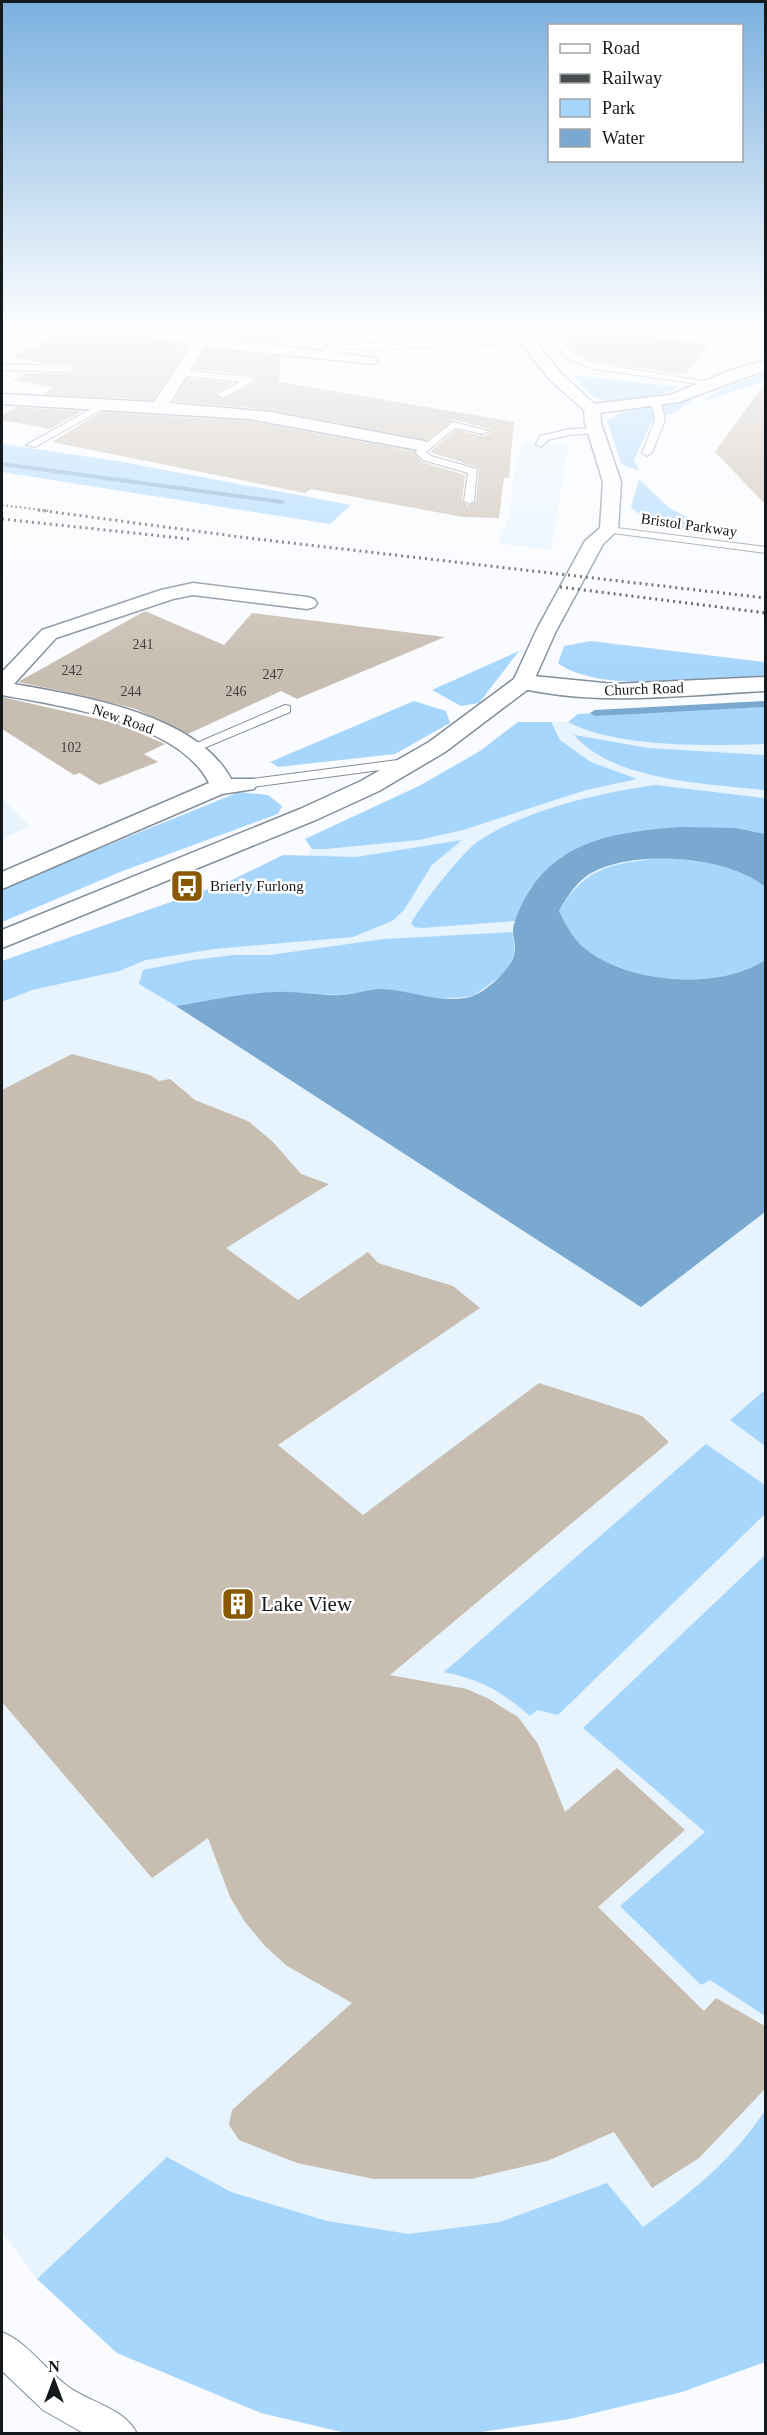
<svg xmlns="http://www.w3.org/2000/svg" width="767" height="2435" font-family="Georgia,serif">
	<rect width="100%" height="100%" fill="#f9fbfe"/>
	<path fill="#e7f3fd" d="M526,443l42,3 -17,104 -53,-7 11,-24 7,-61z
		M765,707v1655l-83,30 -113,27 -102,15 -121,-1 -85,-20 -144,-60 -80,-74 -35,-47v-1271l226,-79 55,-27 25,1 4,-8 -7,-9 114,-53 61,-35 38,-29h50l10,-8z
		M2,797l28,29 -28,13z"/>
	<path fill="#a7d6fd" d="M765,373v8l-67,22 26,-15z
		M573,375l107,12c-22,10 -59,22 -83,11 -10,-4 -17,-15 -24,-23z
		M695,398l-21,15 -21,6 -19,41 6,11 -19,-7 -14,-44 16,-8z
		M2,444l115,17 234,44 -21,19 -328,-52z
		M639,479l30,29 51,25c-30,-5 -65,-4 -89,-26z
		M591,641l174,21v15c-50,2 -168,17 -207,-14l6,-17z
		M519,651l-40,52 -18,3 -29,-16z
		M414,701l32,10 4,12 -55,31 -117,13 -8,-5z
		M765,707v37c-54,2 -148,4 -197,-22l10,-8z
		M518,722h33l9,18 31,22 46,17 -51,11 -123,40 -44,10 -94,9h-13l-7,-10 114,-53 61,-35z
		M574,735l74,13 117,7v35c-56,-6 -152,-9 -191,-55z
		M655,785l110,13v36l-29,-6 -174,28 -32,33 -14,32 -95,7 -7,-1 -3,-4c11,-19 49,-68 66,-81 47,-32 122,-49 178,-57z
		M239,792l29,3 14,11 -4,8 -158,58 -118,50v-34z
		M462,840l-30,25 -28,45 -12,11 -39,16 -139,12 -68,11 -27,11 -87,19 -30,12v-41l226,-79 55,-27 73,2z
		M660,858c35,2 78,5 105,29v73c-47,31 -140,24 -183,-14 -11,-9 -17,-23 -23,-35 27,-45 53,-47 101,-53z
		M513,932l2,21 -10,20 -32,23 -34,3 -58,-10 -39,6 -67,-3 -99,14 -37,-22 4,-14 50,-10 41,-5h36l114,-16z
		M765,1390v56l-35,-26z
		M706,1444l59,41v29l-207,201 -21,-5 -7,6c-31,-26 -46,-35 -86,-44z
		M765,1555v461l-55,-36 -9,5 -81,-79 85,-74 -122,-104z
		M765,2110v252l-83,30 -113,27 -102,15 -121,-1 -85,-20 -144,-60 -80,-74 130,-122 64,35 96,29 82,13 91,-12 107,-39 36,44c47,-33 91,-68 122,-117z"/>
	<path fill="#79a9d1" d="M680,827l56,1 29,6v53c-36,-32 -142,-40 -181,-9 -10,8 -19,22 -25,33 6,12 13,26 23,35 43,38 136,45 183,14v252l-124,95 -465,-301c32,-5 66,-13 99,-14 22,-1 45,4 68,3 12,-1 23,-5 35,-6 29,-1 63,17 95,7 14,-5 41,-29 42,-45 1,-9 -4,-18 -1,-27 28,-81 90,-91 166,-97z"/>
	<g fill="none" stroke-linecap="round" stroke-linejoin="round">
		<path fill="#79a9d1" fill-rule="evenodd" d="M2,462l280,38 4,2 -4,2 -280,-38z
			M766,701v6l-171,9 -5,-3 5,-3z"/>
	</g>
	<path fill="#c8bdb1" d="M77,326h22l9,6 80,15 -35,53 -111,-6 12,-6 -42,-8 15,-7 41,1 6,-3v-4l-6,-3 -27,-1 -30,-6z
		M151,326h108l1,5h23l-1,13z
		M571,329l139,14 -25,32 -85,-13 -23,-8 -11,-11 7,-9z
		M206,349l75,8 -2,25 235,40 -5,56h-5l-5,40 -36,-1 -152,-28 -6,4 -253,-51 49,-30 148,9 164,30 9,11 43,13 -3,26 6,5 8,-5 3,-33 -49,-16 26,-22 28,6 6,-3v-4l-36,-9 -27,20 -156,-30 -97,-9 14,-23 45,5 -17,10 6,7 35,-19 -7,-6 -56,-6z
		M765,383v121l-50,-52z
		M16,407l66,4 -32,18 -48,-9v-5z
		M145,611l79,34 28,-32 193,24 -148,62 -16,-8 -93,43 -52,-25 -64,-16 -54,-11z
		M2,697l114,26 49,21 -21,10 14,8 -59,23 -19,-12 -6,2 -72,-46z
		M72,1054l78,21 9,6 11,-2 25,21 53,21 25,21 28,32 28,10 -103,64 72,52 70,-48 10,11 75,23 27,22 -202,137 85,70 176,-132 103,33 27,26 -279,233 77,14 22,10 29,18 20,27 27,68 52,-44 68,62 -87,77 106,104 12,-13 49,28v63l-66,69 -47,30 -38,-56 -67,29 -76,18h-97l-77,-16 -58,-23 -10,-15 3,-15 120,-107 -65,-37 -22,-20 -20,-24 -15,-25 -22,-59 -56,40 -150,-176v-612z"/>
	<g fill="none" stroke-linecap="round" stroke-linejoin="round">
		<g stroke="#828e99" stroke-width="2">
			<path id="service" d="M557,326h9l5,7 -8,10 13,13 23,8 118,19 -5,3 -118,-17 -24,-9 -15,-15 -1,-2 8,-10z
				M492,339l4,3 -1,2 -123,6 -33,-2 -4,-3 4,-3 33,2z
				M2,364l66,2 5,3 -5,3 -66,-2z
				M181,370l69,7 5,3 -32,18 -5,-3 2,-2 20,-11 -62,-7v-4z
				M656,399l5,3 4,18 -13,33 -5,3 -5,-3 13,-33 -4,-18z
				M100,404l8,2 -73,41 -9,-2z
				M453,422l36,9 -5,3 -29,-6 -29,24 5,4 46,13 -3,32 -5,3 -5,-3 4,-28 -45,-13 -8,-8z
				M595,428l4,1v4l-30,2 -21,5 -7,7 -5,-3 4,-8 29,-7z
				M609,527l157,20v6l-161,-21v-4z
				M285,705l5,1v6l-93,39h-10l-2,-3z
				M413,758l7,4 -2,3 -173,23 -7,-4 7,-4z
				M2,2332c26,11 42,36 64,53 21,17 60,23 71,49h-52l-42,-24 -41,-39z"/>
		</g>
		<g stroke="#828e99" stroke-width="3">
			<path id="minor" d="M101,326h35l65,11 121,14 18,-14 7,-11h15l-11,17 -12,10 36,5 3,3 -3,3 -170,-17 -35,56 101,9 153,29 9,5 -9,5 -175,-32 -247,-15v-10l152,8 38,-57 -84,-15z
				M766,360v10l-87,32 -87,12 -8,-5 8,-5 78,-9 61,-25z
				M193,583l114,14 7,2 3,4 -3,4 -7,2 -114,-14 -20,4 -117,39 -42,46c67,12 183,30 217,95h23l3,5 -3,5 -32,5 -220,95v-17l207,-89c-29,-60 -148,-77 -207,-88v-23l40,-42 119,-40z
				M523,675l91,9 152,-7v14c-83,4 -170,16 -251,-4l-3,-5 3,-5z"/>
		</g>
		<g stroke="#828e99" stroke-width="3">
			<path id="tertiary" d="M508,326h15l38,47 39,36 1,14 20,59 -3,48 -15,14 -47,87 -25,56 -86,65 -66,39 -61,28 -316,129v-18l298,-121 61,-28 68,-39 85,-63 22,-48 49,-90 15,-13 3,-46 -18,-59 -1,-13 -35,-31z"/>
		</g>
		<use href="#service" fill="#fff" fill-rule="evenodd"/>
		<use href="#minor" fill="#fff" fill-rule="evenodd"/>
		<use href="#tertiary" fill="#fff" fill-rule="evenodd"/>
		<path stroke="#474c4f" stroke-width="2" stroke-dasharray="1.5 3" stroke-linecap="butt" d="M2,505l47,6"/>
		<path stroke="#474c4f" stroke-width="3" stroke-dasharray="2 4" stroke-linecap="butt" d="M38,510l210,28 518,60
			M2,519l188,20
			M560,587l206,26"/>
	</g>
	<linearGradient id="sky" x2="0" y2="1"><stop stop-color="#7bb0df"/><stop offset="0.49" stop-color="#fcfdff"/><stop offset="1" stop-color="#fcfdff" stop-opacity="0"/></linearGradient>
	<rect width="767" height="667" fill="url(#sky)"/>
	<defs>
		<g id="bus-square" transform="scale(1.725)"><rect x="-9" y="-9" width="18" height="18" rx="4" fill="#8a5801" stroke="#fff"/><path d="M-5-6H5V4H4V6H2V4H-2V6H-4V4H-5ZM-3.5-4V0h7V-4ZM-3.5 1.2v1.5H-2V1.2ZM2 1.2v1.5H3.5V1.2Z" fill="#fff"/></g>
		<g id="building-square" transform="scale(1.725)"><rect x="-9" y="-9" width="18" height="18" rx="4" fill="#8a5801" stroke="#fff"/><path d="M-4-6H4V6H1V3H-1V6H-4ZM-2.5-4.3h1.7v1.8h-1.7ZM.8-4.3h1.7v1.8H.8ZM-2.5-1h1.7V.8h-1.7ZM.8-1h1.7V.8H.8Z" fill="#fff"/></g>
	</defs>
	<g fill-rule="evenodd">
		<use href="#bus-square" x="187" y="886"/>
		<use href="#building-square" x="238" y="1604"/>
	</g>
	<g text-anchor="middle" stroke-width="5" stroke-linejoin="round" paint-order="stroke">
		<g font-size="14" fill="#414241">
			<text x="143" y="649">241</text>
			<text x="72" y="675">242</text>
			<text x="273" y="679">247</text>
			<text x="131" y="696">244</text>
			<text x="236" y="696">246</text>
			<text x="71" y="752">102</text>
		</g>
		<g font-size="15" fill="#14191c" stroke="#fff">
			<text transform="translate(689 525) rotate(8)" y="5">Bristol Parkway</text>
			<text transform="translate(644 689) rotate(-2)" y="5">Church Road</text>
			<text transform="translate(123 719) rotate(19)" y="5">New Road</text>
		</g>
		<g font-size="15" fill="#14191c" stroke="#fff" text-anchor="start">
			<text x="210" y="891">Brierly Furlong</text>
		</g>
		<g font-size="21" fill="#14191c" stroke="#fff" text-anchor="start">
			<text x="261" y="1611">Lake View</text>
		</g>
	</g>
	<rect width="767" height="2435" fill="none" stroke="#14191c" stroke-width="6"/>
	<rect x="548" y="24" width="195" height="138" fill="#ffffff" stroke="#a1a3a4" stroke-width="1.5"/>
	<rect x="560" y="44" width="30" height="9" fill="#ffffff" stroke="#a1a3a4" stroke-width="1.5"/>
	<text x="602" y="54" font-size="18" fill="#14191c">Road</text>
	<rect x="560" y="74" width="30" height="9" fill="#474c4f" stroke="#a1a3a4" stroke-width="1.5"/>
	<text x="602" y="84" font-size="18" fill="#14191c">Railway</text>
	<rect x="560" y="99" width="30" height="18" fill="#a7d6fd" stroke="#a1a3a4" stroke-width="1.5"/>
	<text x="602" y="114" font-size="18" fill="#14191c">Park</text>
	<rect x="560" y="129" width="30" height="18" fill="#79a9d1" stroke="#a1a3a4" stroke-width="1.5"/>
	<text x="602" y="144" font-size="18" fill="#14191c">Water</text>
	<g transform="translate(54 2381)" stroke="#ffffff" stroke-width="4.5" paint-order="stroke">
	<path d="M0-4.5L10 22L0 15L-10 22Z" fill="#14191c"/>
	<text y="-9" font-size="16" font-weight="bold" text-anchor="middle" fill="#14191c">N</text>
	</g>
</svg>
